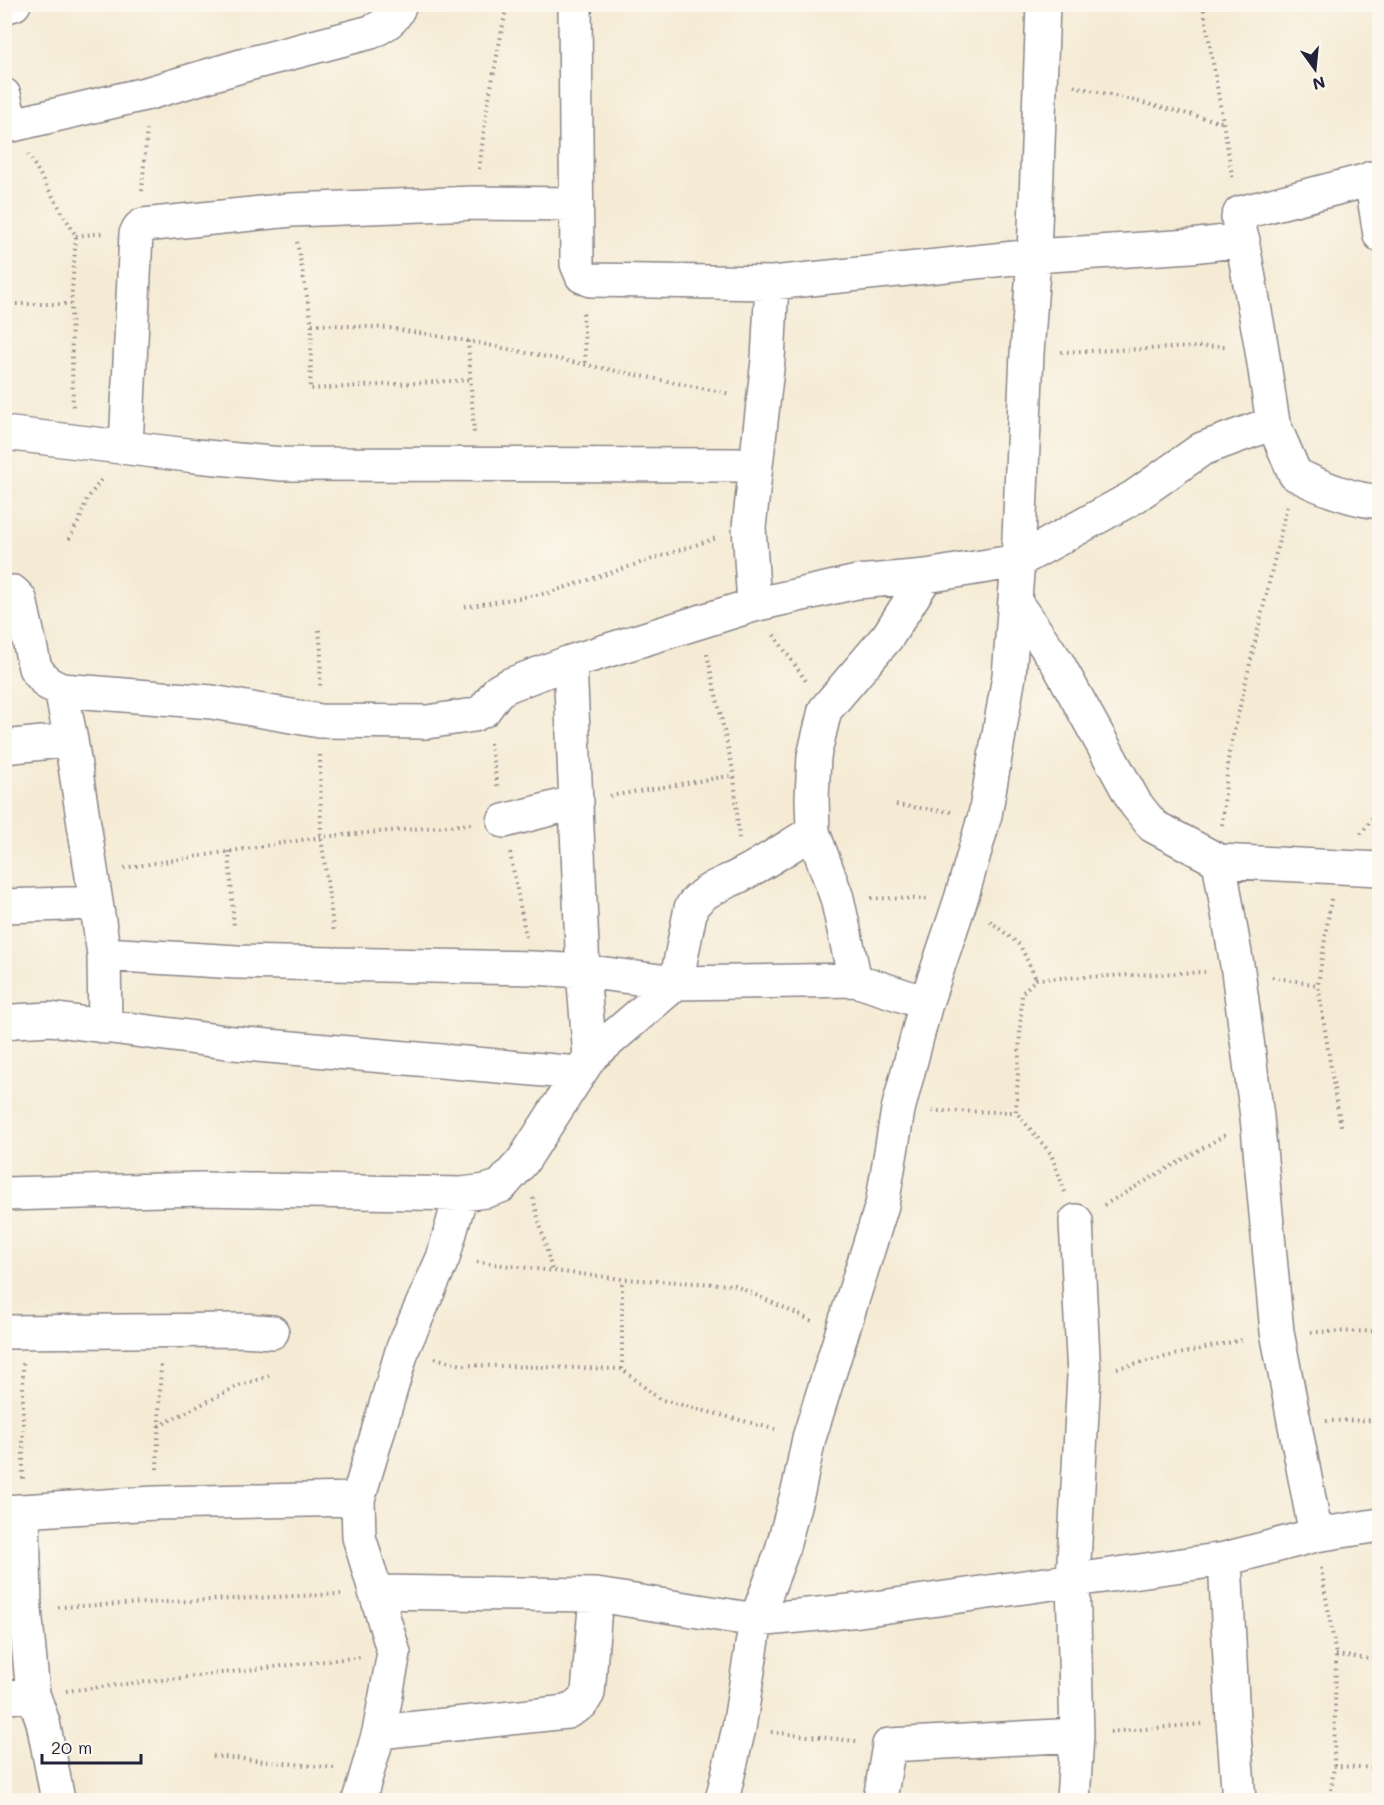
<svg xmlns="http://www.w3.org/2000/svg" width="1384" height="1805" font-family="Mali,sans-serif">
	<rect width="100%" height="100%" fill="#fbf7ec"/>
	<filter id="ink" filterUnits="userSpaceOnUse"><feTurbulence type="fractalNoise" baseFrequency=".0167" numOctaves="2"/><feDisplacementMap in="SourceGraphic" scale="12" xChannelSelector="R" yChannelSelector="G"/><feConvolveMatrix kernelMatrix="1 2 1 2 8 2 1 2 1" color-interpolation-filters="sRGB"/></filter>
	<filter id="wash" filterUnits="userSpaceOnUse"><feTurbulence type="fractalNoise" baseFrequency=".008" numOctaves="4" result="noise"/><feDisplacementMap in="SourceGraphic" scale="24" xChannelSelector="R" yChannelSelector="G"/><feGaussianBlur stdDeviation="1.35" result="paint"/><feColorMatrix in="noise" values="0 0 0 0 0 0 0 0 0 0 0 0 0 0 0 0 0 1.4 0 .05"/><feComposite in="paint" operator="in"/></filter>
	<g filter="url(#wash)">
		<rect width="100%" height="100%" fill="#f5ebd5"/>
	</g>
	<g filter="url(#ink)">
		<g fill="none" stroke-linecap="round" stroke-linejoin="round">
			<g stroke="#8c8688" stroke-width="36">
				<path id="minor" d="M575,4l2,260 5,12 9,4 181,3 262,-27 157,-10 52,-6
					M4,7l10,-3
					M4,95l7,30
					M4,127l145,-34 99,-29 123,-32c14,-7 24,-12 29,-28
					M1380,177l-140,36 -2,5 23,126 12,79 22,51c27,14 54,25 85,28
					M1371,178l9,57
					M4,433l192,23 86,8 472,1
					M126,447l10,-213 3,-6 4,-3 148,-15 183,-7 103,1
					M4,592h9l7,7 15,69 12,15 14,7 151,12 108,19 107,1 47,-7 10,-5 14,-19 11,-6 61,-23 184,-57 103,-23 69,-6 92,-15 116,-64 68,-48 71,-26
					M1015,602l42,60 78,141 18,23 66,35 161,8
					M754,605l-5,-78 19,-167 4,-77
					M570,662l13,309 7,86
					M61,690l10,50 33,214 1,73
					M4,747l67,-7
					M504,821l73,-19
					M1219,861l19,110 19,146 20,215 39,203
					M4,906l92,-3
					M104,954l133,8 295,6 51,3 93,12 179,-3 71,23
					M855,980l-18,-82 -24,-66 -1,-34 2,-42 11,-46 63,-74 38,-60
					M4,1024l10,-3 36,-2 184,24 344,30
					M4,1194l198,-5 259,5 25,-3 15,-5 22,-25 67,-104 86,-74 15,-75c12,-19 31,-23 50,-33 25,-13 48,-29 72,-43
					M4,1332l238,-2 30,2
					M4,1512l151,-9 203,-4
					M23,1512l2,97 8,85 10,28 15,78
					M1225,1559l8,162 6,79
					M375,1592l221,3 160,25 104,-10 365,-51 91,-24 64,-10
					M4,1698l29,-4
					M379,1732l188,-20 15,-9 6,-10 8,-98
					M359,1800l20,-68 15,-79 -35,-116 -1,-38 45,-151 40,-90 18,-64
					M722,1800l17,-72 17,-108 25,-66 18,-67 10,-49 73,-233 16,-95 28,-107 35,-104 24,-84 24,-139 9,-115 9,-208 7,-97 9,-252
					M880,1800l9,-55 188,-10
					M1073,1800l4,-65 -4,-156 11,-203 -8,-155"/>
			</g>
			<path stroke="#8c8688" stroke-width="4" stroke-dasharray="1.5 4.5" stroke-linecap="butt" d="M1203,4l30,177
				M1375,69h5
				M1074,86l151,37
				M28,154l48,82 -5,68 2,106
				M479,169l8,-61 20,-104
				M142,191l5,-64
				M76,236l27,-3
				M297,242l15,82 -2,65 159,-9
				M4,304h67
				M583,313l3,53
				M312,324l76,4 80,13 263,53
				M468,341l6,92
				M1061,352l166,-6
				M69,539l11,-20 7,-20 15,-20
				M465,607l83,-14 169,-55
				M319,630l2,21 -1,36
				M774,635l32,46
				M707,654l27,121 5,63
				M490,743l8,46
				M320,755l1,82 13,96
				M610,796l124,-21
				M896,805l56,7
				M1222,825l7,-72 58,-247
				M1361,834l19,-26
				M229,851l5,77
				M510,853l16,84
				M124,868l197,-31 150,-13
				M871,898l56,1
				M1331,899l-13,86 18,116 6,29
				M990,921l30,24 16,34
				M1272,977l46,8
				M932,1111l84,1
				M1065,1192l-14,-38 -35,-42 6,-119 14,-14 169,-7
				M533,1198l19,72
				M1104,1205l121,-70
				M477,1262l145,17 112,6 78,36
				M1311,1332l69,-1
				M435,1358l27,7 160,4 37,30 119,31
				M23,1363v116
				M1117,1368l128,-29
				M622,1369v-90
				M1326,1421l54,-1
				M159,1426l79,-40 31,-10
				M157,1469l4,-106
				M1321,1568l15,87 -2,111 -4,34
				M58,1607l283,-13
				M1336,1655l44,5
				M66,1691l294,-34
				M771,1732l85,9
				M1110,1732l91,-8
				M213,1756l122,12
				M1334,1766l46,2"/>
			<use href="#minor" stroke="#fff" stroke-width="33"/>
		</g>
	</g>
	<rect width="1384" height="1805" fill="none" stroke="#fbf7ec" stroke-width="24"/>
	<g transform="translate(1315 69) rotate(165)" stroke="#fbf7ec" stroke-width="4.5" paint-order="stroke">
	<path d="M0-4.5L10 22L0 15L-10 22Z" fill="#22223b"/>
	<text y="-9" font-size="16" font-weight="bold" text-anchor="middle" fill="#22223b">N</text>
	</g>
	<path d="M42 1754v9h99v-9" fill="none" stroke="#22223b" stroke-width="3"/>
	<text x="51" y="1754" font-size="18" fill="#22223b" stroke="#fbf7ec" stroke-width="4.5" paint-order="stroke">20 m</text>
</svg>
